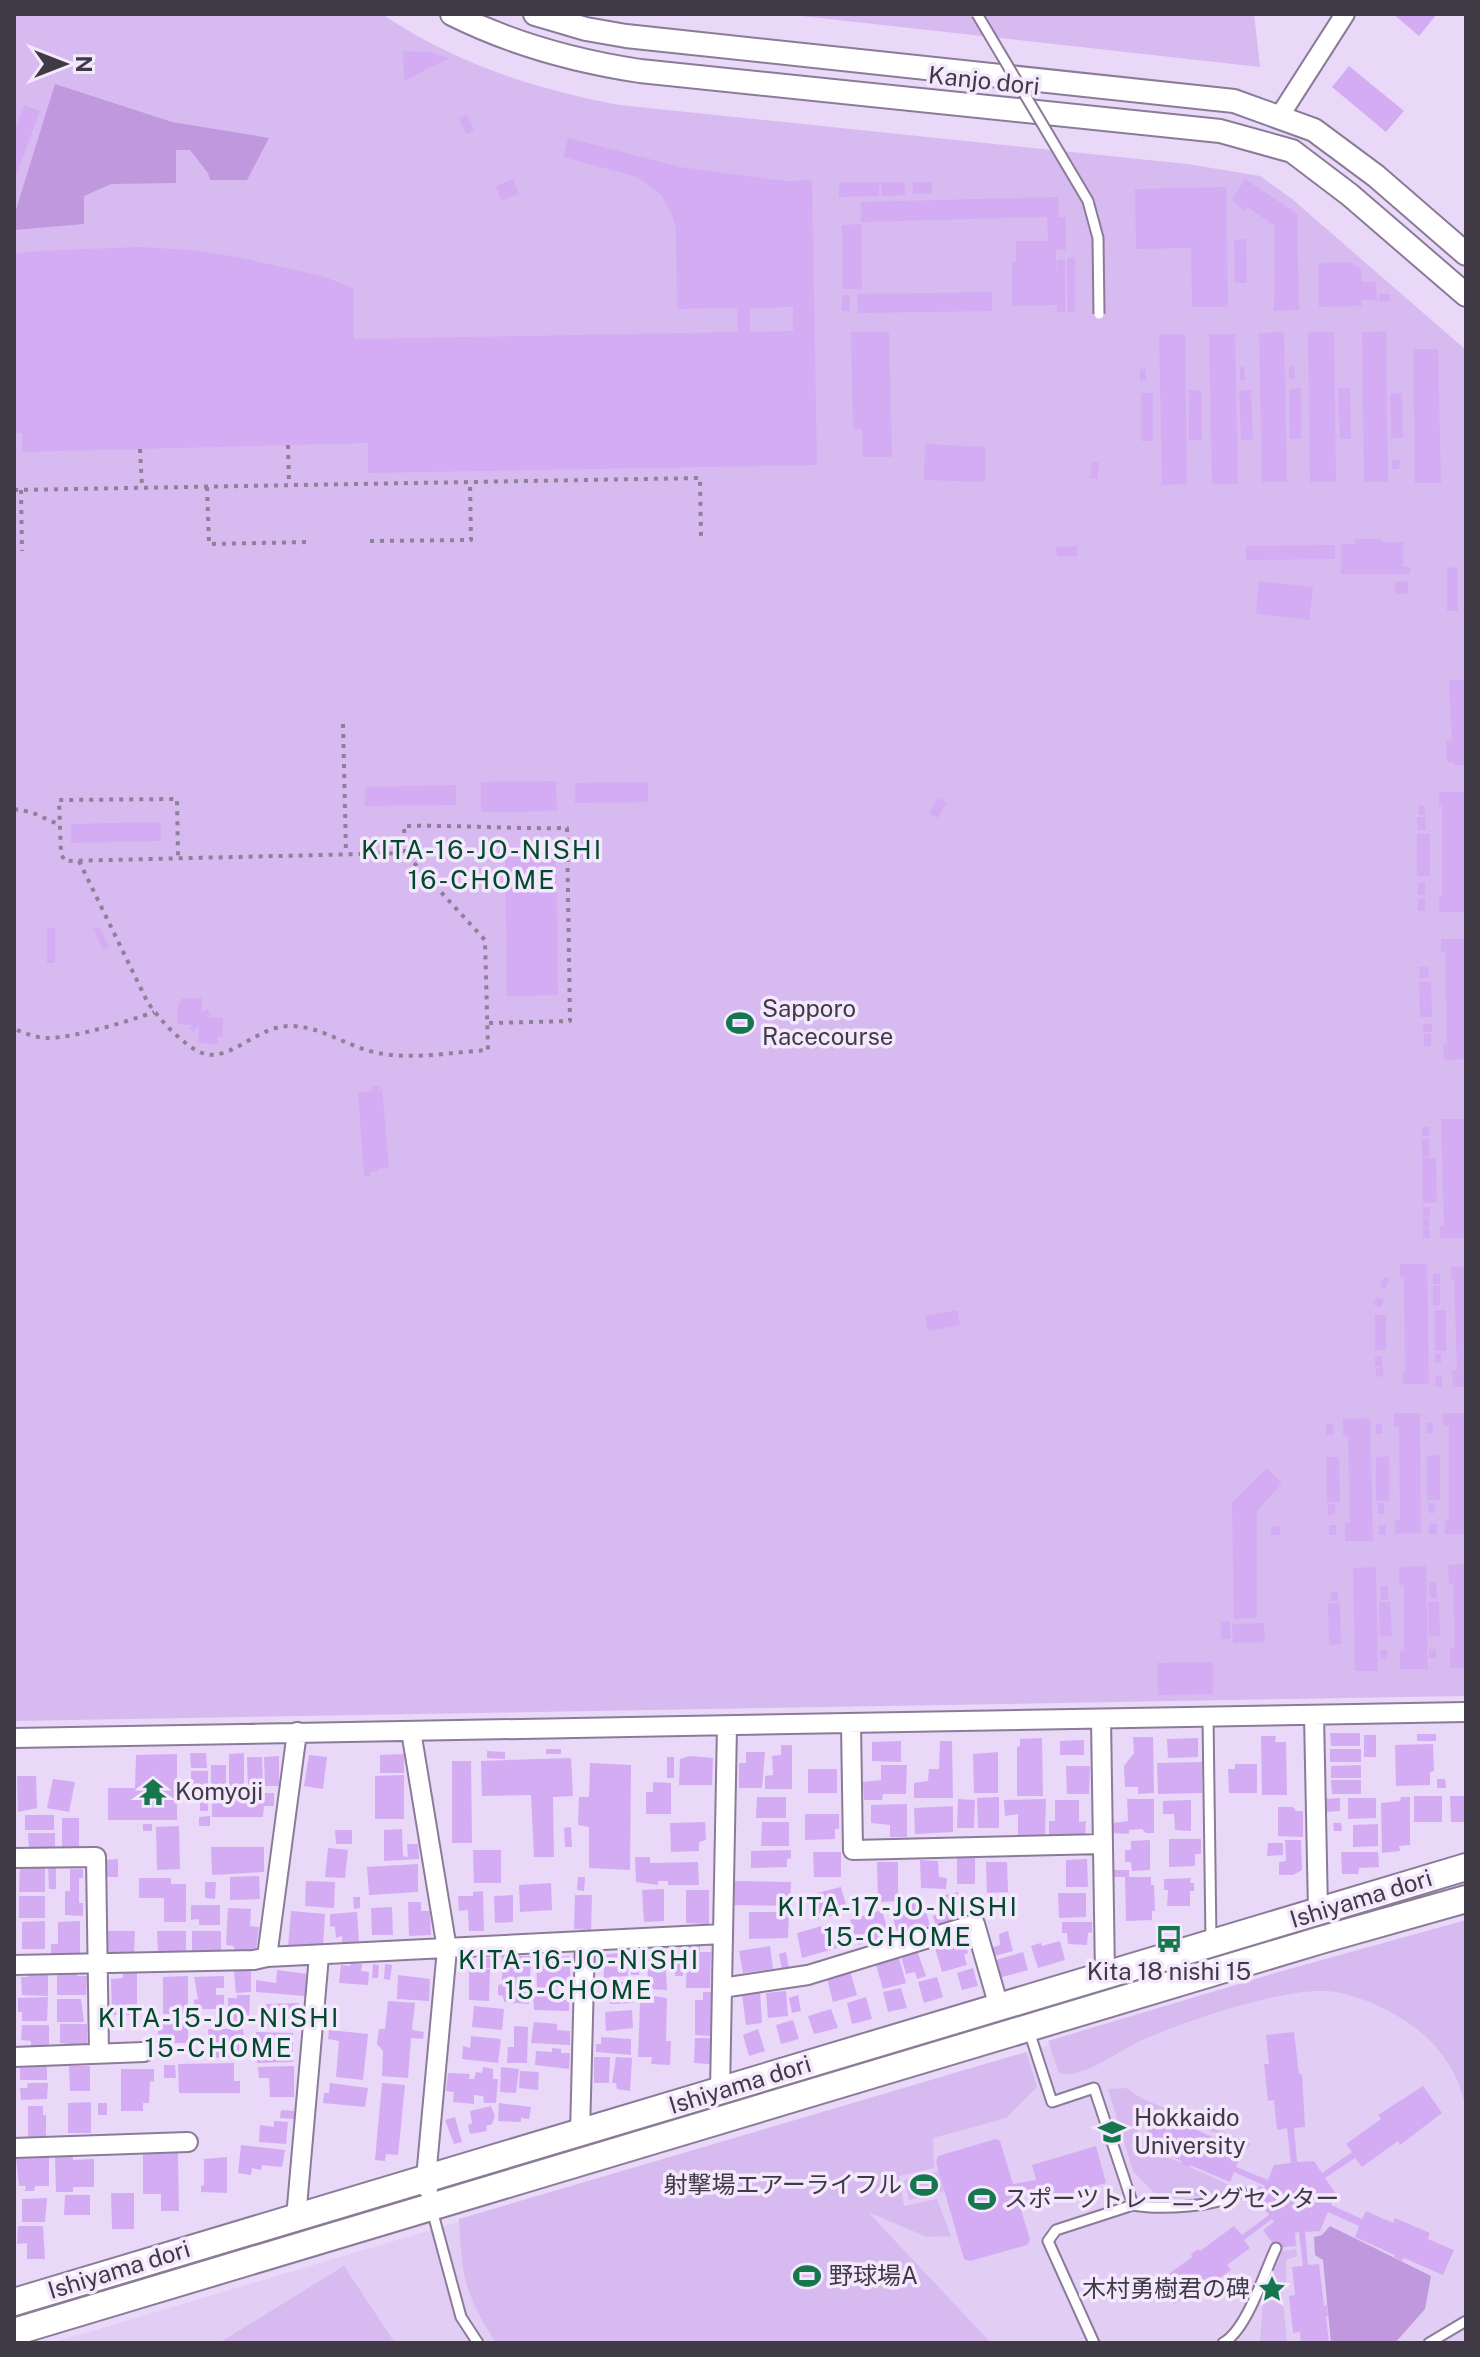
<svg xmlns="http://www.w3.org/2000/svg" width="1480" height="2357" font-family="'Public Sans','Noto Sans JP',sans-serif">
	<rect width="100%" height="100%" fill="#e9d8f8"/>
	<path fill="#e2cdf4" d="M1466,1921v422h-1414z"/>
	<path fill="#d7baf0" d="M14,14h368c72,49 152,75 237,91l568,59 73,12 32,23 174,151v1346l-1452,25z
		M784,14h470l6,53z
		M1466,1920v196c-2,-38 -28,-74 -59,-94 -23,-15 -45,-25 -72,-30 -45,-8 -157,31 -199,51 -20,10 -56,37 -77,30l-11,-32 227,-68z
		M1026,2052l11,35 -31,31 -73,20 1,30 -35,8 5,30 33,-7 14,37 -24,1 -59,-25 123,131h-495c-32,-50 -34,-66 -37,-124z
		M1126,2088l15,10 110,46 -7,7 -26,-12v-5l-39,-17 -2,3 -29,-11 -15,32 96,44 -9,9 -59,6 -28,-29 -25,-82z
		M939,2171l5,20 -35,9 -5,-20z
		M1296,2249l1,7 -11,4v28l-4,4 5,49 6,2h-33l4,-58 13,-33z
		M344,2266l51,77h-176z"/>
	<path fill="#bf98de" d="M55,84l117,38 97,16 -22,42h-37l-2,-7 -18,-23h-14v33l-65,1 -27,12v28l-70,6v-14z
		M1330,2226l101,50 -6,33 -30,34h-64l-8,-83 -8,-5 -1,-18 8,-2z"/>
	<path fill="#d4acf3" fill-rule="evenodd" d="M1393,14h42l1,1 -17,21z
		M403,51l26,1 20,6 -45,23z
		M1349,66l55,45 -18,21 -54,-45z
		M24,105l16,6 -26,70v-47z
		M467,115l7,16 -8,3 -7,-16z
		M568,138l112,29 104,14 28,-1 5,285 -449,8v-30l-346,9v-19h-8v-179l24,-3 101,-4 52,3 46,7 85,19 31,12 1,51 384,-7 -1,-24 -60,1 -1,-79 -4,-16 -11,-19 -24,-18 -74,-20zM793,307v24l-43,1v-24z
		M513,179l6,15 -18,7 -5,-15z
		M1245,179l52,35 2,96 -25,1 1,-85 -28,-19 -2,4 -13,-11z
		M839,182h40v14l-40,1z
		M881,182h24v13l-23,1z
		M913,182h19v11l-19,1z
		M1226,187l2,120h-36l-1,-59 -55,1 -1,-60z
		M1058,197l1,20h7v33h-10v25l1,-15h8v52h-8v-7l-45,1v-44h4v-21h32l-1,-24 -186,5v-20z
		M861,224l1,65h-19l-1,-64z
		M1246,239l1,44h-12l-1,-43z
		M1075,257v55h-7l-1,-54z
		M1351,262l10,7 1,13h14l1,18h-16l1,6 -43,1 -1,-44z
		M992,292v19l-134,2 -1,-19z
		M1379,294h11v7h-11z
		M842,295h8v16h-8z
		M1386,331l2,151h-24l-2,-150z
		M851,332h38l3,125h-29l-1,-28h-9z
		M1284,332l3,150h-25l-3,-149z
		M1308,332h26l2,150h-26z
		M1159,334h26l2,150 -25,1z
		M1209,334h26l3,150h-26z
		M1413,349h25l3,134h-26z
		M1289,366h5l1,13h-6z
		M1240,367h4l1,13h-5z
		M1140,369h6v12h-6z
		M1301,388v51h-11l-1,-50z
		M1338,388h12l1,51h-11z
		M1189,390h12l1,50h-13z
		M1239,390h12l2,50h-12z
		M1141,393h12v48h-12z
		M1402,393l1,45h-12l-1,-44z
		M925,444l61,3 -1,35 -61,-2z
		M1392,460h8l-1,9h-7z
		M1092,462l7,1 -2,16 -7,-1z
		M1355,539h26v3h22v25h7v7h-69v-30h14z
		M1335,545v14l-89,1v-14z
		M1077,546v10h-20l-1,-9z
		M1457,567l1,44h-11v-43z
		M1259,581l54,6 -4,33 -53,-6z
		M1408,581v12l-13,1v-12z
		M1449,680h17v85h-13v-3h-6l-1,-21h6z
		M556,781l1,30 -76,1v-30z
		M648,782v20l-73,1v-20z
		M456,785v20l-91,1v-19z
		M1439,792h27v120h-27v-16h3v-90h-3z
		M938,798l9,5 -10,15 -8,-5z
		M1418,806h7v9h-6z
		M1417,817h8l1,13h-8z
		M161,822v19l-90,2v-19z
		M1417,834h13v42h-13z
		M556,846l2,149 -51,1 -2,-149z
		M1418,883h7v12h-7z
		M1418,899h7v12h-7z
		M99,927l10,20 -6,3 -9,-21z
		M47,928h8v35h-8z
		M1441,939h25v120l-22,1 -1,-15h4l-2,-93h-4z
		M1419,967h9l1,10 -9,1z
		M1419,982h12l1,35h-12z
		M183,998h19v15l5,-4 4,5 -4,3 16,1 -1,19h-4l-1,7 -19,-1 1,-16 -6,5 -4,-4 4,-3 -16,-1 1,-20z
		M1423,1024h9v8h-9z
		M1424,1034h7v12h-7z
		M372,1086h7v4l3,-1 7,79 -11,1v2l-8,1v4h-6l-6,-84 14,-1z
		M1441,1119h24l1,119h-26v-12h4z
		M1422,1127h7v9h-7z
		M1422,1139h7v18h-7z
		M1422,1158h14l1,44 -14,1z
		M1423,1207h7v10h-7z
		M1423,1218h6v10h-6z
		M1423,1229h7v9h-7z
		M1400,1264h27l2,120h-26v-12l2,-1 -1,-94h-4z
		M1466,1266v121h-13l-1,-16 5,-1 -3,-91h-3v-12z
		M1433,1274h7v10h-7z
		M1384,1277l5,1 -3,10 -6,-1z
		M1433,1286h7v19h-7z
		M1376,1297l8,2 -3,8 -7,-2z
		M957,1310l3,15 -32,6 -3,-15z
		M1435,1310h11v41h-11z
		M1375,1315h11v35h-11z
		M1441,1353v10h-6v-9z
		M1375,1356h7v10h-7z
		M1383,1367v9l-7,1v-9z
		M1435,1376h7v11h-6z
		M1394,1413h26l1,120 -26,1v-14h5l-1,-93h-5z
		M1443,1413h23v121h-21v-14h4v-94h-6z
		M1370,1418l3,123h-28v-18h5l-2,-87h-5v-17z
		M1427,1423h6v10h-6z
		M1326,1424h7v11h-7z
		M1376,1424h6v10h-6z
		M1440,1455v45h-13v-44z
		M1389,1456v45h-13v-44z
		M1326,1457h13l1,45h-13z
		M1267,1468l15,15 -25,28v107l-23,1 -2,-116z
		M1378,1503h6v11h-6z
		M1428,1503h7v10h-6z
		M1328,1504h7v10l-7,1z
		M1429,1524h8v10h-8z
		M1329,1525h7v10h-7z
		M1379,1525h7v10h-7z
		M1279,1526l1,9h-9v-8z
		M1466,1564v104h-16v-19l5,-1 -2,-64h-4l-1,-19z
		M1426,1566l2,103h-28v-18h4v-66h-5v-18z
		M1376,1567l2,104h-23l-2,-103z
		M1429,1582h7l1,16h-7z
		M1380,1586h8v13l-7,1z
		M1338,1591v10h-7v-9z
		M1379,1602h11l2,34 -12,1z
		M1428,1602h11l1,34h-11z
		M1328,1603h12l1,41 -12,1z
		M1230,1621v18h-9v-17z
		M1264,1623l1,19 -32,1 -1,-19z
		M1429,1649h7v9h-7z
		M1380,1650h7v9h-7z
		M1213,1662v32l-55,1 -1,-32z
		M1330,1733h30v13h-29z
		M1417,1734h19v7h-19z
		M1364,1735h12v22h-12z
		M1261,1736h15l-1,6h11l1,53h-25z
		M1133,1737h20l1,56 -16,1v-7h-13l-1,-21 10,-13z
		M1042,1738l1,58h-26v-49l3,-1v-7z
		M1198,1738v19l-30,1 -1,-19z
		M1084,1740v15h-24v-14z
		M901,1741v21l-29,-1v-19z
		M940,1741h12l1,57h-39v-15l14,-2 1,-12h10z
		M1433,1744l1,27 -4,1v13l-34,1 -1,-41z
		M781,1745h11v44h-27v-13l8,-1 -1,-19 9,-1z
		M546,1749h15v5h-15z
		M1330,1749h31v13h-31z
		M487,1751l18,1v7l-18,-1z
		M746,1752h19l-3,36h-23v-25h7z
		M998,1752v41h-24l-1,-39z
		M190,1753h16l1,15h-16z
		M244,1753v33h-15v-32z
		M177,1754v66h-69v-32h27l1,-33z
		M404,1754v19h-24v-18z
		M309,1755l18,2 -4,32 -19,-3z
		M279,1756v30h-14l-1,-29z
		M690,1756l23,2 -1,27h-33l1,-26z
		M247,1757h15l1,29h-15z
		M667,1757h7v21h-7z
		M571,1758l2,38 -20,1 1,60h-20l-3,-62 -49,1 -1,-35z
		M452,1761h19l1,82h-20z
		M1202,1762v31l-44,1 -1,-31z
		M590,1763l41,2 -1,105 -41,-2v-41l-11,-2 1,-28h10z
		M1235,1764h22v29h-28l-1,-24h7z
		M211,1765h15v21h-15z
		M881,1765h26l-1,29h-23l-1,6h-18l-1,-18 18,-2z
		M1361,1765v13h-30v-12z
		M1066,1766h24l-1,28h-22z
		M808,1769h29v24h-29z
		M191,1771h17v40h-8v-10h-9z
		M404,1775v44h-29v-43z
		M17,1776h19l1,32 -19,4z
		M53,1779l22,3 -6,30 -22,-4z
		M1437,1779h8l1,9h-9z
		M1331,1780h30v14h-29z
		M653,1782l18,1v31h-25v-22h7z
		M212,1793h62v13h-10l-1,11h-51z
		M1414,1796h28v26h-28z
		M1450,1796h16v26h-15z
		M757,1797h29v21h-30z
		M999,1797v31h-21l-1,-30z
		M1401,1797h9v48l-11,1 1,5 -18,2 -1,-50 19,-2z
		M1340,1798v13l-15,1 -1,-13z
		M1348,1798h28v20l-28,1z
		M958,1799l17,1 -1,28h-17z
		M1046,1799l-1,38h-27v-23l-13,2 -1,-16z
		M1127,1799h27v34h-8l-4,-4 -13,1v4l-17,-1 1,-10 15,-2z
		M1055,1800h24v22l7,-1 -1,15 -36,1v-16h6z
		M1191,1800v31l-16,-1 -1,-16h-11v-13z
		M907,1804v33h-17v-12l-19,-2v-18z
		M953,1806v26l-38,2 -1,-26z
		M1278,1807h15l3,4h7v26l-25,-1z
		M805,1814h34v15h-4v10l-30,1z
		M25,1815h29v15h-29z
		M210,1816v10h-11v-9z
		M62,1818h17v29h-17z
		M705,1822l1,18 -7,2v9l-28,1 -1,-29z
		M762,1822h27v24h-28z
		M1333,1823h8l1,8h-8z
		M143,1824h9v7h-9z
		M1378,1824v22l-25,1v-22z
		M179,1826l1,43 -23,1 -1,-43z
		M571,1827l1,20h-7l-1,-19z
		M402,1829l1,27 5,1 -1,-13h11l1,15 -35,2v-31z
		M335,1830h17v14h-16z
		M28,1833h27v17h-26z
		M1169,1839h32v15h-6v12l-26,1z
		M1150,1840v30l-18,1 -1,-9h-6v-12h6v-9z
		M1285,1840h16l1,30 -9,5h-14v-13l7,-1z
		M1268,1843h15v12l-16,1z
		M211,1847h53v25l-52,3z
		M328,1848l20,2 -3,28 -20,-1z
		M473,1850h28v33h-27z
		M791,1850v8l-4,1v8l-36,1v-17z
		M813,1852h28v25h-27z
		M1341,1852h37l1,15 -20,1 -1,6h-16z
		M635,1857h15v6l48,-1 1,23h-31v-4h-10v4l-22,-3z
		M957,1858h18v26h-18z
		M118,1859v18h-16v-17z
		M1087,1859l1,28h-22v-27z
		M920,1860l18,1 1,16 8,1 -1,11 -25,-1z
		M877,1862h21v39l-20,1z
		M986,1862h21l1,30 -21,1z
		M48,1864h8v25h-7z
		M418,1864v28l-49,3 -2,-28z
		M20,1865h25v27h-26z
		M70,1869h13v9h-4v25h4v13l-18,-1v-24h5z
		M1114,1870h15v7h22v8h3l1,26h-3v9l-26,1 -1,-44h-11z
		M259,1876l1,23 -30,1v-23z
		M578,1877h7l-1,14 -7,-1z
		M139,1878h32v6h15v38h-22v-24h-25z
		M1191,1878l-1,5h4v8h-4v15h-23l1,-16h-4v-11z
		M306,1881l29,1 -1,26 -29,-2z
		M734,1881l57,1 -1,24 -57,-1z
		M205,1882h11l-1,17 -10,-1z
		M551,1883l1,27 -32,2 -1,-27z
		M841,1887l7,25 -34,8 -5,-25z
		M664,1889v32l-20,1 -2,-32z
		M686,1890h23v34l-23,-1z
		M483,1891l1,40h-15l-1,-21 -9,1 -1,-15h15v-4z
		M958,1892l4,29 -26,6 -3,-11 8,-3 -4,-16z
		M1058,1893h28v24l-27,1z
		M513,1895v27l-18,1 -1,-27z
		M575,1895h17l-1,35 -17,-1z
		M19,1896h26v22h-26z
		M353,1897h7v11l-6,1z
		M923,1900l7,26 -32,8 -8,-24z
		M408,1902h13v9h9l1,24 -22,1z
		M191,1905h29v20h-21v-6l-8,1z
		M392,1907l1,28h-21l-1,-27z
		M228,1908l23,1 -1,17 9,1 -3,24h-20l-3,-5 -7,-1z
		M882,1910l7,26 -31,9 -8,-25z
		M291,1911l34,3 -2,33 -35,1z
		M357,1912l2,31 -17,2v-9l-6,2 -1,-11 -5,-1v-12z
		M749,1912h40l-1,26 -39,1z
		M45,1921v28h-23v-27z
		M80,1921v34h-29v-11h7v-22z
		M1062,1922h30v10l-4,1 -1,12 -19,-1 -1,-11h-5z
		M829,1924l8,24 -35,10 -5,-25z
		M108,1931h27l-1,22 -26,1z
		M157,1931h29v20l-28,1z
		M192,1931h29v20h-29z
		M1008,1931l5,20 -23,6 -2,-8 12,-4 -1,-11z
		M964,1937l4,16 -4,2 3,10 -25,7 -8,-27z
		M1060,1941l5,19 -27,8 -7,-22 10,-3 1,3z
		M687,1946h13v6h11l-1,36h-24z
		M770,1946l3,23 -30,4 -4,-22z
		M917,1951l9,25 -9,3 -2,-7 -9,2 -5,-18z
		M786,1952l3,16 -7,2 -3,-16z
		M1023,1952l5,18 -29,8 -6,-17z
		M618,1953l1,6h8l1,17 -24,2 -1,-23z
		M647,1954h18l2,36 -19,-1z
		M502,1955l29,1 -2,48 -25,-2 -1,-6 -5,-1v-10l4,-1z
		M569,1956l2,30 -15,1v-7h-5v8l-14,1 -1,-31z
		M631,1956h8v19h-8z
		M675,1956l8,1v19h-8z
		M486,1958h9v10h-9z
		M899,1958l7,25 -23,6 -7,-24z
		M351,1962l11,2 -1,7 8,1 -1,13 -29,-2 2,-18 9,1z
		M373,1964l6,1 -1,13h-6z
		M385,1964l7,1 -2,15 -6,-1z
		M973,1968l5,18 -16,4 -5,-17z
		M137,1969v46h-25l-1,-36 12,-1v-8z
		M469,1969h21l-1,32 -20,-1z
		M277,1970l31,4 -3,22 -49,-4v-12l20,3z
		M234,1971h17v21l-15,1z
		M850,1971l7,24 -24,7 -6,-24z
		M48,1973v23l-26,-1 -1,-18h7v-3z
		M77,1973v3h10l-1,19h-29v-21z
		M398,1975l32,4 -1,22 -32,-2z
		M188,1976v38h-25v-37z
		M224,1976v12h-8v7h8v14h-30v-9l4,-1 -4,-22z
		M937,1977l6,20 -19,6 -6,-21z
		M631,1981l3,22 -24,1 -1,-21z
		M901,1988l6,20 -19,4 -5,-20z
		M786,1991l2,25 -20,2 -2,-25z
		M703,1992h9l-1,44 -16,-1v-35h8z
		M760,1992l2,31 -16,2 -4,-30z
		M561,1993l-1,7h9v11l-35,-1 -1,-16z
		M237,1995h13l-1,29 -20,1 -1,-27h9z
		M798,1995l3,16 -9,2 -3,-15z
		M654,1996l13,2 -1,43h5l-1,24 -19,-1 1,-7h-14l2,-54h14z
		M48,1997l-1,24h-25v-9h-4v-14z
		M866,1997l6,22 -20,5 -5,-21z
		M57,1999h24l3,23h-27z
		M388,2001l27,2 -3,27 12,2 -1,7 -12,-1 -3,40 -26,-2 1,-25 -6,-7 2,-15h6z
		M299,2003v15h-2v8h-31v-22z
		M474,2006l30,3 -2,21 -30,-3z
		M831,2009l7,19 -24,6 -6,-18z
		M632,2010l1,18 -27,3 -1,-19z
		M158,2018h30v25h-30z
		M793,2020l6,19 -18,5 -5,-19z
		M534,2022l23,2v6l13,1v14l-39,-2z
		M60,2024h27v22l-17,1 -1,-3 -9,-1z
		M22,2025h27v21l-18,3v-8l-10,-1z
		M514,2026l14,1 -1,36h-20l1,-16h6z
		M208,2029h35l1,6h-5v22l-26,1v-20l-5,-1z
		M758,2029l7,22 -16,5 -6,-21z
		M329,2030l39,4 -5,46 -27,-3 3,-36 -11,-2z
		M256,2032l37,1v29l-36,1z
		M1294,2032l5,42h3l3,53 -11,1 3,34 17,-1 8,12 30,-21 -6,-8 35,-25 -3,-4 45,-29 19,27 -42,32 -2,-4 -36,26 -7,-9 -30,20 11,16 -5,11 31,14 4,-8 27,12 2,-5 35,15 -2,6 26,11 -11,25 -39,-17 -2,3 -8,-4 1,-2 -40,-18 4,-11 -31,-14 -8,19 -15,1 3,33 11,-1 5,42 3,-1 1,11h-2l3,27h-28l-1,-11 -7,1 -4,-37 6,-1 -3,-28 11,-1 -4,-34 -4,1 1,13 -20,2 -13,-18 11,-8 -2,-3 -28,21 6,8 -23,17 4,5 -31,22 -3,-4 -23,16 -16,-22 34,-25 -1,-3 7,-5 2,2 34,-25 8,9 27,-20 -10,-15 -5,-2 5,-12 5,2 1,-2 -31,-14 -4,10 -40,-17 -1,2 -8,-3 1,-3 -40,-17 12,-27 26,12 3,-5 34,15 -2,5 26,11 -5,12 32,13 6,-15 17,-2 -4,-35 -10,2 -3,-30 -6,1 -4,-37h5l-3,-29z
		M471,2036l30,3 -3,24 -36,-4 1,-13 7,2z
		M601,2037l30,2v16l-35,-3v-8h5z
		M695,2038h15v26l-16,-1z
		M552,2048l9,1v4h9l-1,16 -34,-4 1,-14 16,1z
		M594,2057h16l-1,26h-15z
		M616,2057l16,1 -2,33 -13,-2 -1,-6h-4z
		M47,2062v18h-27v-12h6v-5z
		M234,2063v18h6v12h-61l-1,-29z
		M164,2065h11l1,13h-12z
		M69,2066h21v25h-20z
		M294,2066v31h-24l-1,-19h-10l-1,-11z
		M483,2067l10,2v10h5l-2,24h-12l-1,-7 -9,-1v9l-21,-2 1,-10 -8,-1 2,-18 22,1 -1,5h5l2,-7 6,1z
		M501,2067l18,2 -3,24 -16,-1z
		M121,2069h33v13l-4,-1 -1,22h-6v8h-22z
		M520,2071l19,1 -1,18 -19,-2z
		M28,2083h20l-1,16 -26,1 -1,-12h7z
		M330,2083l38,5 -3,19 -42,-4 1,-10h5z
		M382,2083l23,2 -7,70 -12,-1 -1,7 -10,-1z
		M91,2102v31h-23v-30z
		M98,2103h9v12h-9z
		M499,2103l32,4 -2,12 -8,-1v4l-23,-1z
		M28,2106h15v9h3v23l-18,1z
		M491,2106l4,10 -3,8 -6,2 1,5 -17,3 -2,-9 4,-2 -2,-12z
		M281,2110l13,1v8l-14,-1z
		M455,2117l7,25 -8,2 -9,-24z
		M274,2121l14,1 -2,22 -27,-2 1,-17 14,2z
		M996,2139l4,2 13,43 23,-4 -4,-15 64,-19 10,37 -64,19 -5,-14 -20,8 13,44 -3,5 -57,16 -6,-2 -28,-97 2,-6z
		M241,2145l44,5 -3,17 -20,-2 -1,5 -9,-2 -1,7 -13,-2z
		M178,2153l1,58h-18v-17h-18v-40z
		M49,2155v31h-14l-1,5h-9l1,-5h-7l-3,-30z
		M55,2156h18v4l21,-1v28h-21v5h-17z
		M227,2157v36l-26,-1v-6l3,-1v-26z
		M111,2193h23v36h-22z
		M65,2195h25v20h-26z
		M47,2198l-2,24h-23v-23z
		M18,2226h25l2,33h-18v-16l-10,1z"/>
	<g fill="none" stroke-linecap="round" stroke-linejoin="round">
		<g stroke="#8b7b99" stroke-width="13">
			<path id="service" d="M1208,1717l3,224
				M1029,2031l23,71 42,-14 39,117 -77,25 -8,11 46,102
				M1133,2205c28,5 84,2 108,-13
				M432,2210l29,107 17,26
				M1223,2343c24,-13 41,-70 53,-95
				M1429,2343l37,-22"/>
		</g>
		<g stroke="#8b7b99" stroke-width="22">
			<path id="minor" d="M1279,117l66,-103
				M1314,1715l4,196
				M1101,1719l4,256
				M851,1724l2,126 250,-6
				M411,1731l36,218 -21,229 2,11
				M14,1738l1452,-26
				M14,1858l82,-1 3,196
				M267,1957l30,-225
				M14,1965l240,-5 13,-3 456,-23
				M722,1988l86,-13 167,-51 24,83
				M14,2057l130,-5
				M720,2091l7,-365
				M580,2133l5,-192
				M14,2148l174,-6
				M296,2218l23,-262"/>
		</g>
		<g stroke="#8b7b99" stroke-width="26">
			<path id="tertiary" d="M452,14c60,30 122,47 188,57l580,60 72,20 58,44 116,100
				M535,14l51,15 40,7 608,65 80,29 62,46 90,78"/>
		</g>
		<g stroke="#8b7b99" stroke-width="30">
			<path id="secondary" d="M14,2302l1452,-435
				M14,2332l1307,-392 145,-41"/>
		</g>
		<path stroke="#8d8197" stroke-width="4" stroke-dasharray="4 6" stroke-linecap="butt" d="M288,445l1,39
			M140,449l2,38
			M207,487l2,57 101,-2
			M14,490l686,-12 1,60
			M21,490l1,61
			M370,541l101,-1 -1,-58
			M343,724l3,129
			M14,809l17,3 29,13
			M405,853l-1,-27c55,-1 108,3 163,2l3,193 -82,2
			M79,861l68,140c10,16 39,48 58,53 28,6 52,-28 85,-28 32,0 57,21 88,27 35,7 75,-1 110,-3l-3,-110 -80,-87 -340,8 -4,-7 -2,-54 118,-1 1,58
			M17,1030c10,4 20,8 31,8 25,0 82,-17 106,-26"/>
		<use href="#service" stroke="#fff" stroke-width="9"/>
		<use href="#minor" stroke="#fff" stroke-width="18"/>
		<use href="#tertiary" stroke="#fff" stroke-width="22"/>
		<use href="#secondary" stroke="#fff" stroke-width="26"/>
		<g stroke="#8b7b99" stroke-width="13" stroke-linecap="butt">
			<path id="service-bridge" d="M977,14l111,187 10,37 1,76"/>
		</g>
		<use href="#service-bridge" stroke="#fff" stroke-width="9"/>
	</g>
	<defs>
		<g id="stadium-bare" transform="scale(2.16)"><path d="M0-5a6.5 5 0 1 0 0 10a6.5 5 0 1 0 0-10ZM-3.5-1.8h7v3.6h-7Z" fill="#16774f" stroke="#f3e8fc" stroke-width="2.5" paint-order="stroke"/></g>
		<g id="temple-bare" transform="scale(2.16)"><path d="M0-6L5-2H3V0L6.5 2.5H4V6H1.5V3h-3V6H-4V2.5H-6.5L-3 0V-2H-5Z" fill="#16774f" stroke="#f3e8fc" stroke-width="2.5" paint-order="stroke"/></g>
		<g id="bus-bare" transform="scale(2.16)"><path d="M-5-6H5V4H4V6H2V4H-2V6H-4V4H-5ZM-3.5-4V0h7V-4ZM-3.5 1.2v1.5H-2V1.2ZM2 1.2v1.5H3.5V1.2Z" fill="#16774f" stroke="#f3e8fc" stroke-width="2.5" paint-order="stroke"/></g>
		<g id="university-bare" transform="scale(2.16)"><path d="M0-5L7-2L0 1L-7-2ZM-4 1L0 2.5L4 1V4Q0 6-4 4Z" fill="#16774f" stroke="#f3e8fc" stroke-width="2.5" paint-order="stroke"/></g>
		<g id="sight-bare" transform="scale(2.16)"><path d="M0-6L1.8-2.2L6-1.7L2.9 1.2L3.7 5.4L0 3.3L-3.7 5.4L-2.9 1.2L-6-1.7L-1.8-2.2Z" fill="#16774f" stroke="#f3e8fc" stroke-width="2.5" paint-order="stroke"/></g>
	</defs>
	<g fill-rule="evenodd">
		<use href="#stadium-bare" x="740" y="1023"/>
		<use href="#temple-bare" x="153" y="1792"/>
		<use href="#bus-bare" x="1169" y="1939"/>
		<use href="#university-bare" x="1112" y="2132"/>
		<use href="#stadium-bare" x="924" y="2185"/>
		<use href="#stadium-bare" x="982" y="2199"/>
		<use href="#stadium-bare" x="807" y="2276"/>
		<use href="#sight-bare" x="1272" y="2289"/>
	</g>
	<g text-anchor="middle" stroke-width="7" stroke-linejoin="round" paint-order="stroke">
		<g font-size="24" fill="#403946" stroke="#f3e8fc">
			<text transform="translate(984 81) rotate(6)" y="8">Kanjo dori</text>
			<text transform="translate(1361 1899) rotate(-17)" y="8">Ishiyama dori</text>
			<text transform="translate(740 2085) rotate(-17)" y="8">Ishiyama dori</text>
			<text transform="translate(119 2270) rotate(-17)" y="8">Ishiyama dori</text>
		</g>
		<g font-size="24" fill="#403946" stroke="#f3e8fc" text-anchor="start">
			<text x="762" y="1017">Sapporo<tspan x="762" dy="28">Racecourse</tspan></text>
			<text x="175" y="1800">Komyoji</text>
			<text x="1169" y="1980" text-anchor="middle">Kita 18 nishi 15</text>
			<text x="1134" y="2126">Hokkaido<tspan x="1134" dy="28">University</tspan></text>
			<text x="902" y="2193" text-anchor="end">射撃場エアーライフル</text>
			<text x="1004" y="2207">スポーツトレーニングセンター</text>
			<text x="829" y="2284">野球場A</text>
			<text x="1250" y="2297" text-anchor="end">木村勇樹君の碑</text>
		</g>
		<g font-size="26" letter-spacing="2" fill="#03492d" stroke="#f3e8fc">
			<text x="482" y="859">KITA-16-JO-NISHI<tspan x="482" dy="30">16-CHOME</tspan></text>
			<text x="898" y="1916">KITA-17-JO-NISHI<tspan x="898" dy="30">15-CHOME</tspan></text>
			<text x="579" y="1969">KITA-16-JO-NISHI<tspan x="579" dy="30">15-CHOME</tspan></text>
			<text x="219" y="2027">KITA-15-JO-NISHI<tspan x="219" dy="30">15-CHOME</tspan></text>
		</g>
	</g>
	<rect width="1480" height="2357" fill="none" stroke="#403946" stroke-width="32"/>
	<g transform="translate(64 64) rotate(90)" stroke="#f3e8fc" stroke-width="6" paint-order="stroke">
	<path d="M0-6L14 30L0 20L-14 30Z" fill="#403946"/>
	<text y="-12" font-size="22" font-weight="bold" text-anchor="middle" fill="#403946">N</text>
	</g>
</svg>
